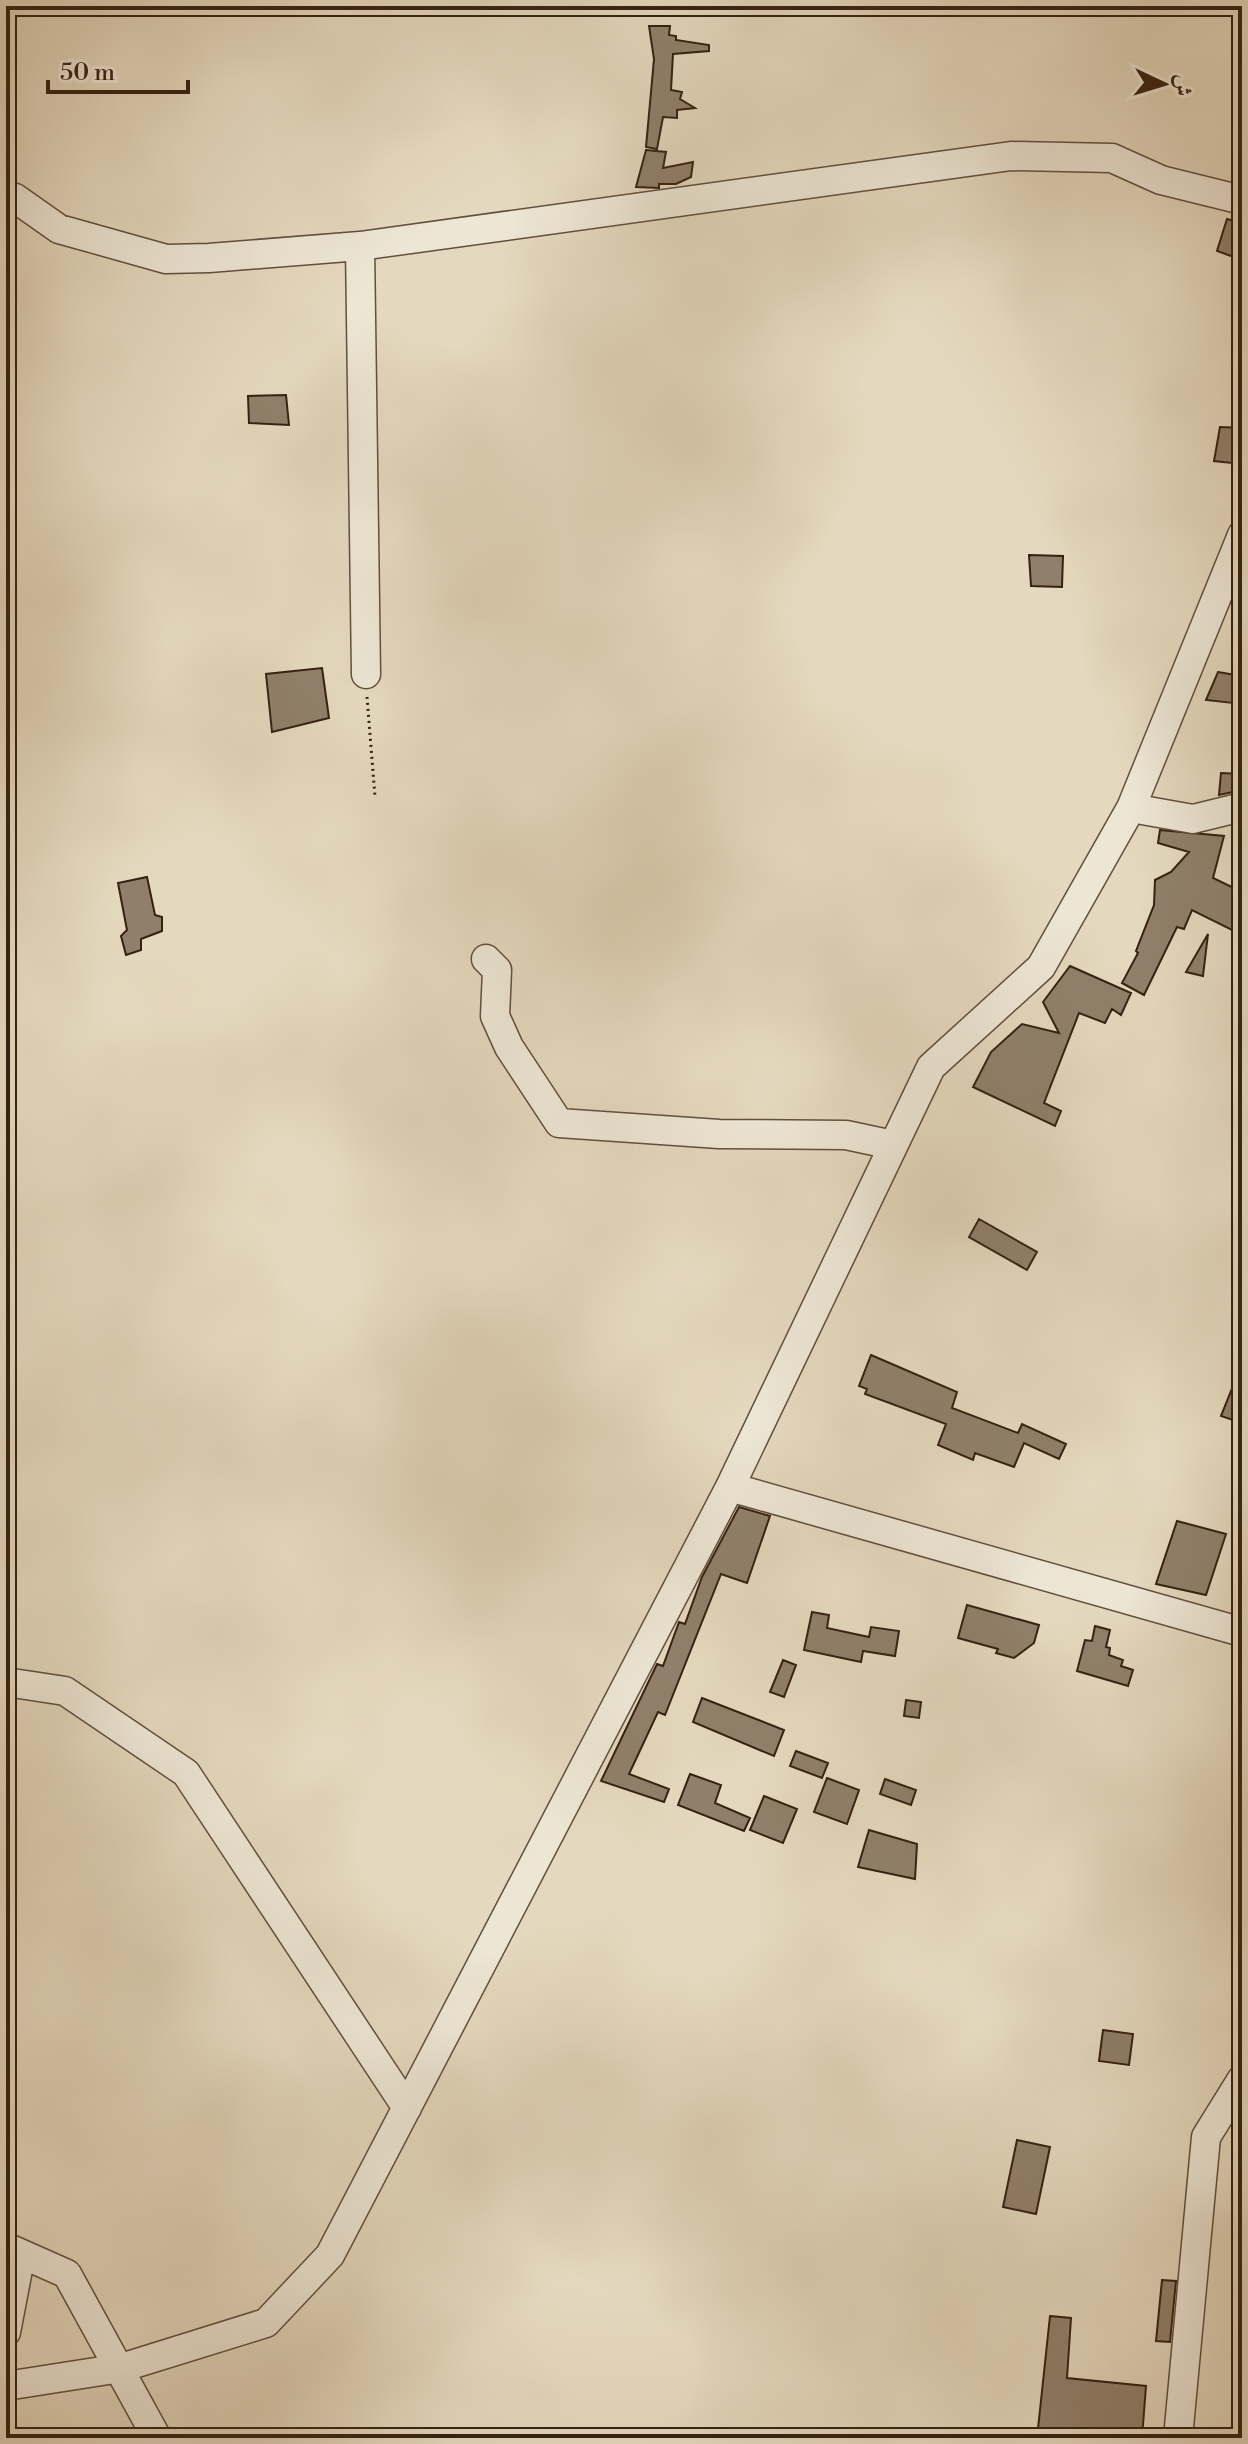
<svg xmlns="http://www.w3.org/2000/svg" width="1248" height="2444" font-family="'Libre Bodoni',Amiri,serif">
	<rect width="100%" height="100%" fill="#e4d8be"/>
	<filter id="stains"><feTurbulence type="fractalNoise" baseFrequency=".0025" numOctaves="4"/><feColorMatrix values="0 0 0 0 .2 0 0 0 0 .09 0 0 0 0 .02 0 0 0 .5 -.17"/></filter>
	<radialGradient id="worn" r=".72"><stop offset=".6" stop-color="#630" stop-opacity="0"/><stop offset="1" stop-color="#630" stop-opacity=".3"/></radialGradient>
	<path fill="#90806b" stroke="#352112" stroke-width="2" d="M649,26h21l-1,9 7,1v4l33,5v6l-36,3 -2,36 11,2 -2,7 15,9 -18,2v8l-14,-1 -6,32 -11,-2 8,-88z
		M646,150l20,2 -3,16 30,-6 -2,15 -15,7h-17v4l-23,-1z
		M1227,219l15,4v37l-25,-9z
		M286,395l3,30 -40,-2 -1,-27z
		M1220,427l22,1v36l-28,-3z
		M1029,555l34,1 -1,31 -31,-1z
		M322,668l7,50 -57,14 -6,-58z
		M1218,672l24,4v28l-36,-4z
		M1221,773l21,1v16l-23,5z
		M1160,830l64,6 -11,42 29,14v43l-50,-25 -8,19 -7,-2 -33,68 -22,-12 16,-30 -2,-2 18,-46 1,-25 16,-8 18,-20 -31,-9z
		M147,877l8,38 7,2v14l-21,8v11l-15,5 -5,-19 6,-6 -9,-47z
		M1208,934l-5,42 -17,-4z
		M1070,966l61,27 -10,22 -9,-6 -7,14 -26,-10 -35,90 17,8 -6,15 -82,-39 18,-35 31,-28 37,9 -16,-31z
		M979,1219l58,33 -10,18 -58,-33z
		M871,1355l86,37 -5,16 66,25 4,-9 44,20 -7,15 -35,-16 -10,24 -39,-14 -2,7 -35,-15 8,-21 -81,-30 2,-5 -8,-3z
		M1241,1366h1v57l-21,-7z
		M739,1507l31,9 -23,67 -26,-9 -56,141 -7,-3 -29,62 40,15 -5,13 -63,-21 56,-117 6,2 16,-44 6,2 17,-47z
		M1177,1521l49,13 -20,61 -50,-11z
		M967,1605l72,20 -5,18 -20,15 -18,-5 2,-4 -40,-11z
		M812,1612l17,3 -2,13 42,9 2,-10 28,4 -4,25 -32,-5 -2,11 -57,-12z
		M1095,1626l15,4 -4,17 4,1 -1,7 14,5 -2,6 12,4 -5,16 -51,-15 8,-31 7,1z
		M783,1660l13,5 -12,32 -14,-5z
		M702,1698l82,32 -10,26 -81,-34z
		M906,1700l15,2 -2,16 -15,-2z
		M796,1751l32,12 -6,15 -32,-12z
		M690,1774l31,11 -6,18 35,15 -6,13 -66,-26z
		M827,1778l32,12 -12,34 -33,-12z
		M885,1779l31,11 -5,15 -31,-11z
		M764,1796l33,13 -14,34 -33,-13z
		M869,1830l48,14 -2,35 -57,-12z
		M1103,2030l30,4 -4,31 -30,-4z
		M1017,2140l33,7 -14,67 -33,-7z
		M1162,2280l14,1 -6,61 -14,-1z
		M1050,2316l21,2 -4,60 79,8 -4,52h-105z"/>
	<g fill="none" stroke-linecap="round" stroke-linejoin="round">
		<g stroke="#614f3d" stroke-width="31">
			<path id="minor" d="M6,196l9,2 44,31 107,30 43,-1 151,-12 651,-90 101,2 49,22 81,20
				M360,246l6,428
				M1131,808l62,11 49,-12
				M486,959l11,11 -2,46 14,31 50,76 160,11 127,1 47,10
				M730,1487l512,145
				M6,1682l59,9 121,82 221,335
				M6,2247l61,27 90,164
				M6,2332l15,-78
				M6,2386l115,-18 145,-45 64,-68 400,-768 201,-420 110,-100 90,-159 111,-273
				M1178,2438l28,-301 36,-58"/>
		</g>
		<path stroke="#352112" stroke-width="3" stroke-dasharray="2 4" stroke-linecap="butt" d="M367,697l8,100"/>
		<use href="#minor" stroke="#ede6d5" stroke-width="28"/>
	</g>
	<rect width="1248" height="2444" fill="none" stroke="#e4d8be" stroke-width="32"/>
	<rect x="8" y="8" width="1232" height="2428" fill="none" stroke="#352112" stroke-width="4"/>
	<rect x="16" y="16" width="1216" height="2412" fill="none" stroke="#352112" stroke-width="2"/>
	<g transform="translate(1164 84) rotate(94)" stroke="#ede6d5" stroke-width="6" paint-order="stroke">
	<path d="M0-6L14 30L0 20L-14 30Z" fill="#352112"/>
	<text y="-12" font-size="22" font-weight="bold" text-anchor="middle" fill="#352112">ش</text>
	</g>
	<path d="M48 80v12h140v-12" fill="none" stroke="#352112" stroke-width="4"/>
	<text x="60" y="80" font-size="24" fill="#352112" stroke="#ede6d5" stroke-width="6" paint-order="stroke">50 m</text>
	<rect width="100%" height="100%" filter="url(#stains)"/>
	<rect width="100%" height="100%" fill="url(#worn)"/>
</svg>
